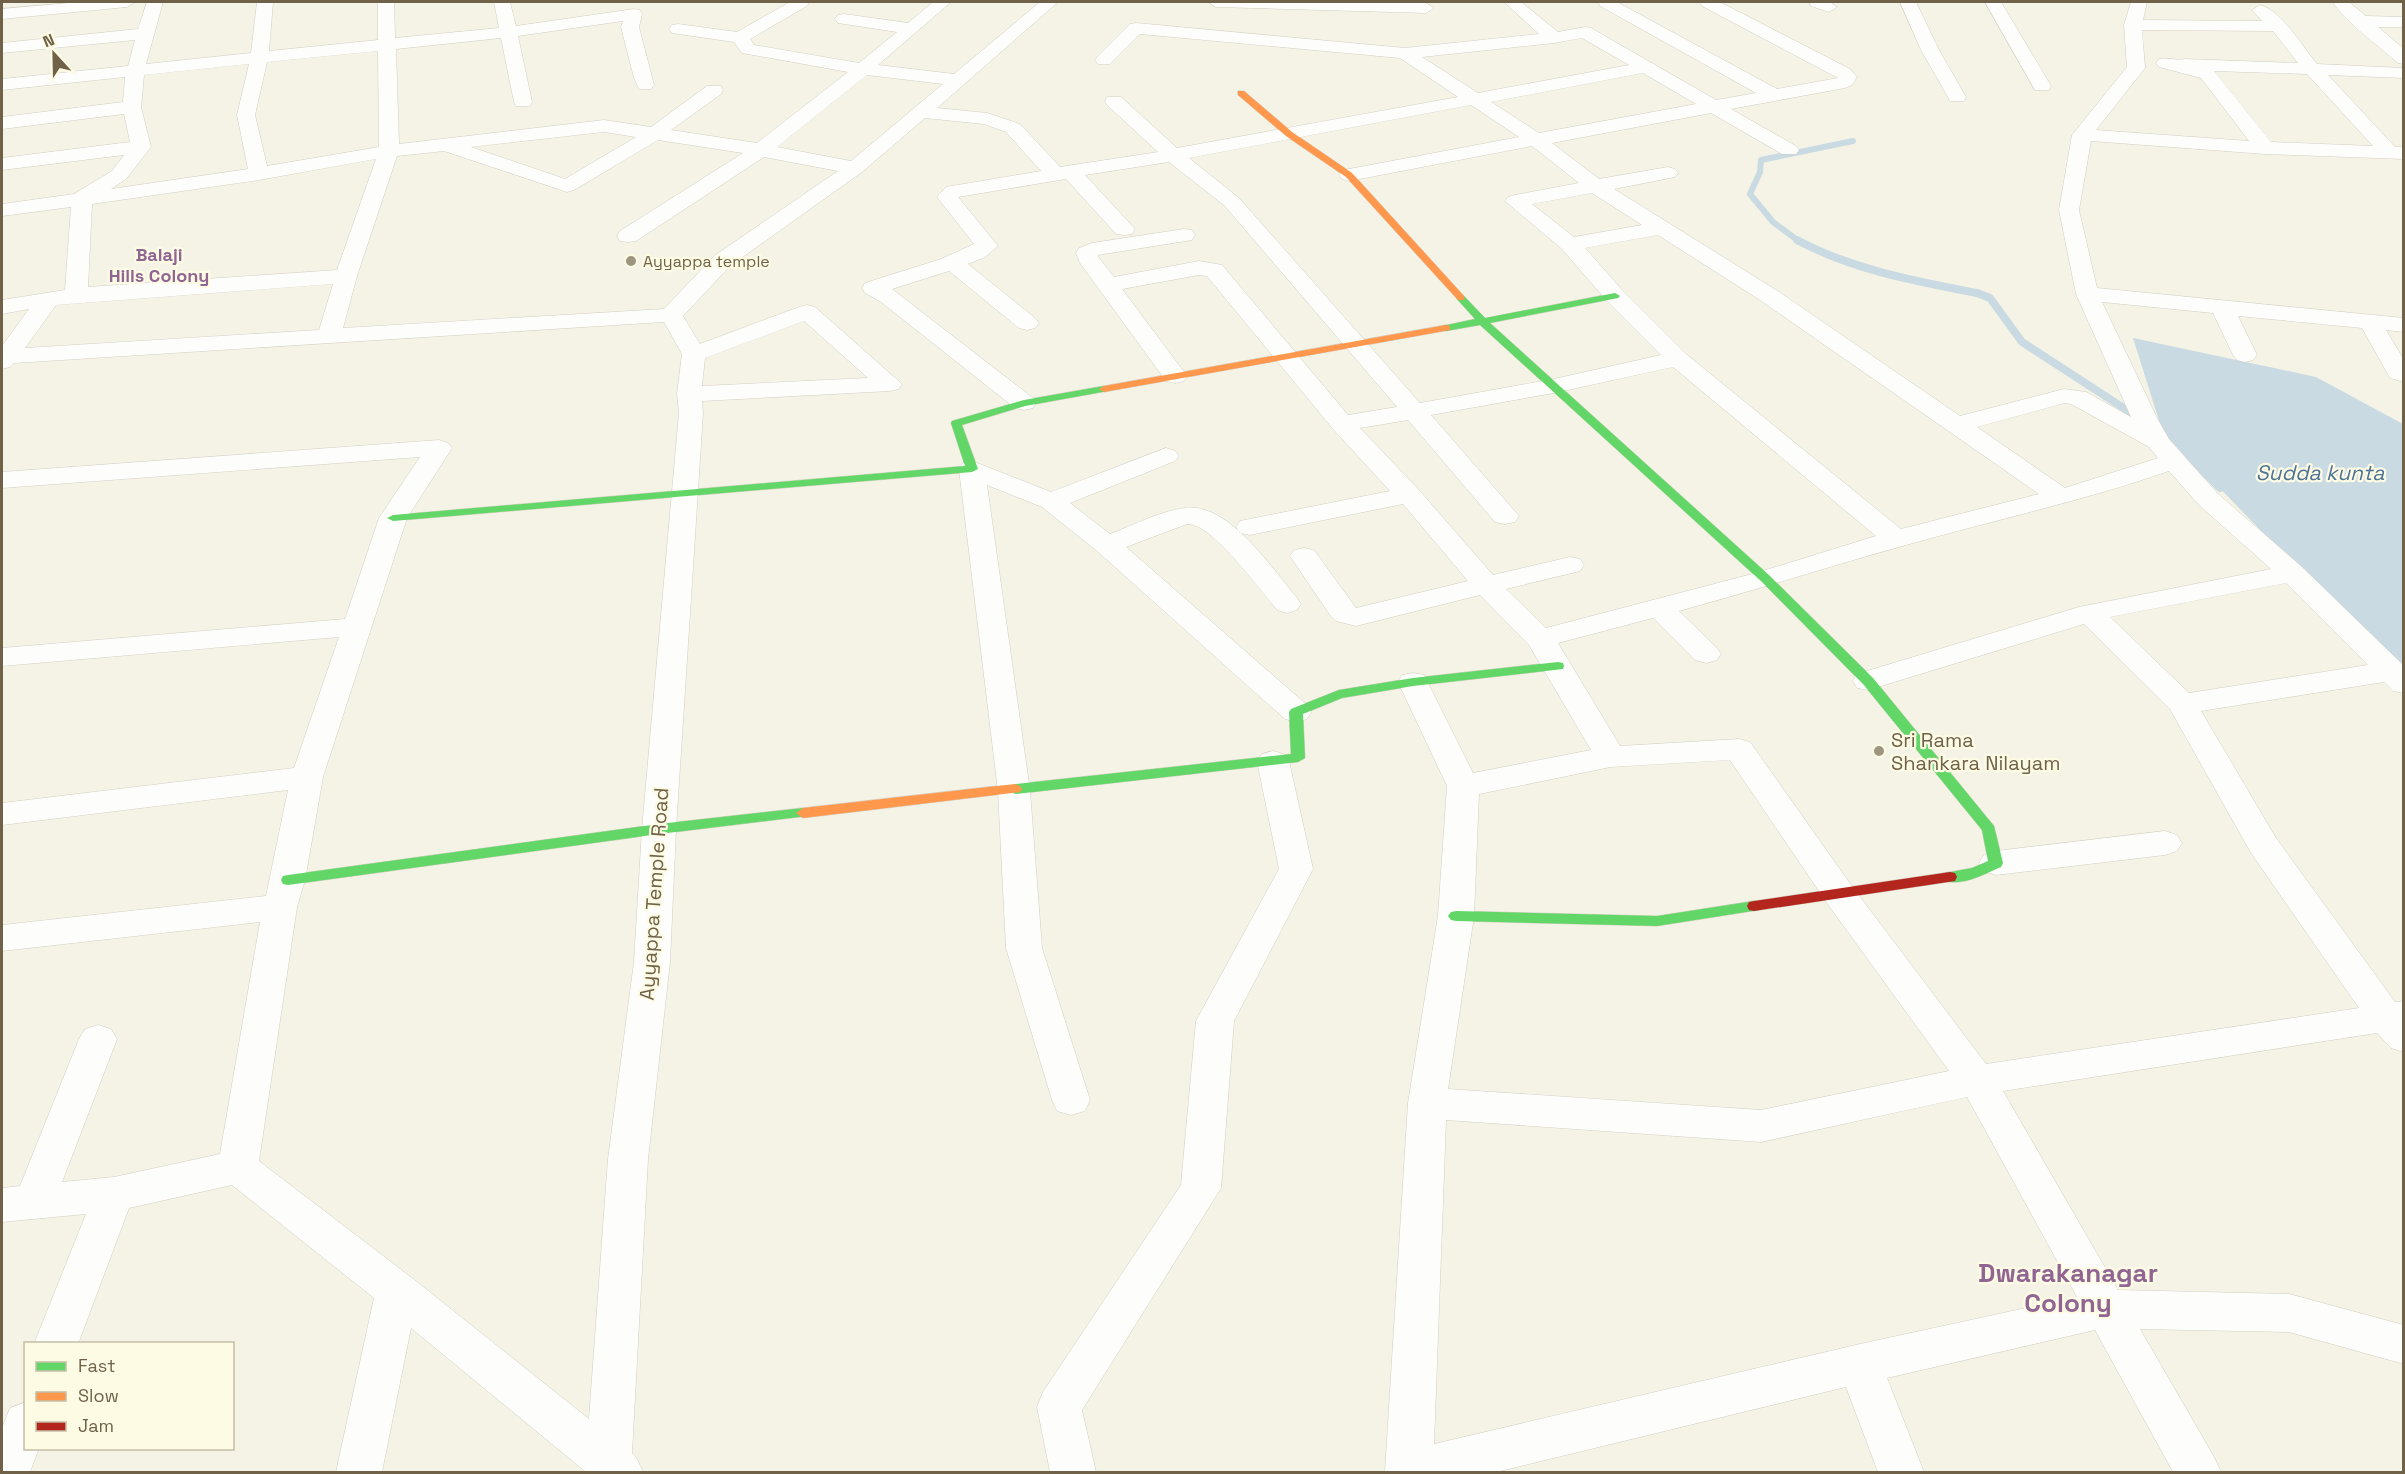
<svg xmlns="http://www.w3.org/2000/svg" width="2405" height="1474" font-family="'Space Grotesk',sans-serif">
	<rect width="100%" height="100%" fill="#f4f3e6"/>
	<path fill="#c9dae3" d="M2133,338l183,39 87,47v241l-138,-130 -104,-108z"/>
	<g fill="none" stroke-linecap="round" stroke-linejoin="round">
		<path stroke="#c9dae3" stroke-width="6" d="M1800,242l-27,-20 -23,-28 10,-22 1,-12 92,-19"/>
		<path stroke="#c9dae3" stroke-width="8" d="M1797,240c56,30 118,41 180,53l13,5 32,44 117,76
			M2157,430l15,10 48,48"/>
		<g stroke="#d2cfc2" stroke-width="1">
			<path id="street" d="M80,2h55l-8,5 -125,12v-10z
				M147,2h16l-17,62 105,-11 6,-51h16l-4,49 109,-11v-38h16l1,36 104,-10 -5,-26h16l6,24 118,-17 6,1 2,4 -3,13 15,58 -3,4h-12l-5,-11 -13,-51 2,-6 -105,15 14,66 -2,4h-14l-2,-4 -13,-64 -105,11 3,95 205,-24 47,7 56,-41h14l2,4 -2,4 -50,36 86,13 91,-71 -106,-19 -8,-11 -62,-9 -3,-4 3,-4 6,-1 59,8 53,-30h19l-2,4 -57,33 4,6 105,18 38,-31 -59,-9 -3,-4 3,-4 6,-1 64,9 25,-21h18l-73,63 76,9 86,-72h18l-121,106 50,5 33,11 40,43 98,-15 -51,-47 -2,-4 2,-4h14l56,51 281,-51 -58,-39 -260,-24 -30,30h-12l-3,-4 3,-4 32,-32 6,-1 269,25 134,-14 -35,-32h17l37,30 27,-5 6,1 125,72 40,-7 -156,-87 -2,-4h19l160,87 61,-11 -136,-72 -2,-4h20l130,67 7,8 -5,8 -7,3 -114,21 65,37 3,4 -3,4h-14l-71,-41 -159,30 47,36 69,-12 7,2 3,4 -3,4 -61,12 162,101 184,126 104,-27 22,3 45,25 -55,-123 -17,-84 13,-75 55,-68 -3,-42 7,-23h16l-4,18 119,1 -10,-11 8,-5c21,5 43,42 57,59l87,4v10l-76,-3 67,72h9v12l-139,-5 -174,-13 -12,69 18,78 307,30v14l-18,-2 18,30v22l-14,-4 -28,-50 -124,-12 19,39 -4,5 -8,2 -8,-2 -4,-5 -20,-42 -111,-11 55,116 12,21 48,54 85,74 102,99v27l-11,-2 -9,-9 -183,29 75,127 119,164 9,-1v51l-13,-4 -14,-15 -374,58 115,199 171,4 115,31v39l-115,-32 -149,-3 74,128 7,15h-48l-78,-142 -208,48 37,94h-46l-32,-85 -350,85h-111l23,-369 30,-187 9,-130 -49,-104 4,-7 11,-2 11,2 49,98 118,-23 -62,-105 -49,-50 -124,31 -20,-5 -6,-6 -40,-59 4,-6 10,-2 10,2 42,58 112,-27 -65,-77 -153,31 -10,-2 -4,-6 4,-6 150,-30 -57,-62 -126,-153 -8,-1 -77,14 65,87 -3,5 -9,2 -9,-2 -86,-118 -4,-10 3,-5 13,-5 92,-14 8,1 3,5 -3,5 -94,15 1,3 15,19 85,-16 23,4 126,150 49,-8 -172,-201 -56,-44 -84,13 50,54 -3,5 -8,1 -8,-1 -50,-55 -108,18 40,49 -13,11 -17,7 67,54 4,5 -4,5 -8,2 -8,-2 -70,-57 -57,18 141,109 3,5 -3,5 -9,2 -9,-2 -134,-106 -16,-9 -3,-5 3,-5 76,-24 33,-15 -37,-47 9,-10 95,-16 -35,-39 -22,-8 -59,-6 -63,54 -132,94 -47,50 17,28 99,-37 8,-2 8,2 87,77 -3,5 -9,2 -188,10 1,12 -27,416 -6,133 -22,197 -16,294 4,4 7,15h-57l-175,-144 -29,144h-46l38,-174 -142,-113 -103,23 -51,136h-44l52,-130 -84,8v-34l18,-2 59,-147 6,-10 13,-4 13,4 6,10 -55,143 52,-5 106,-23 40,-232 -258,29v-26l264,-29 22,-106 -286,35v-22l292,-35 45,-131 -337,29v-18l343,-29 34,-101 41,-61 -418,31v-16l437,-32 9,3 4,5 -45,70 -84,259 -18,103 -8,27 -38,254 153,117 177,141 19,-260 26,-197 8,-133 37,-416 -2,-19 5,-40 -18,-32 -650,41 -4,4 -8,2v-23l27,-37 -27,5v-14l63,-10 6,-83 -69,9v-12l72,-10 38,-23 12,-16 -122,15v-12l128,-16 -6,-28 -122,15v-12l121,-15 2,-25 -123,13v-11l126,-13 7,-26 -133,13v-10l136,-14zM2142,30l131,1 25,32 -113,-4c-9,2 -17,-2 -26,0l-3,4 3,4 42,11 48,63 -153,-11 49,-62zM1582,38l47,27 -151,28 -56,-36 132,-14zM378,51l1,96 -112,19 -12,-51 12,-53zM249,64l-12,51 11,54 -137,20 15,-10 25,-32 -10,-40 3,-32zM2214,71l93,3 66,72 -102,-4zM1643,73l53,31 -157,29 -48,-31zM867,75l76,9 -92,77 -74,-14zM1471,105l48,32 -170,32 -7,2 -3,4 3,4 7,2 183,-35 47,37 -64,12 -7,2 -3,4 57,48 45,52 54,54 -107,24 -134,24 -181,-205 -50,-40zM604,132l32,5 -71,42 -94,-32zM658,140l85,13 -123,78 -3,5 3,5 8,1 8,-1 128,-84 74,14 -124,85 -50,53 -321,19 14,-52 40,-120 47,-5 123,41 7,-2zM376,159l-39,111 -249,17 4,-83 167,-24zM1592,193l50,32 -68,12 -42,-33zM1658,235l102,65 279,194 -138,35 -215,-175 -63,-63 -38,-43zM333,284l-14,46 -294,18 31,-43zM804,321l64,57 -166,8 3,-28zM1673,367l203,169 -120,37 -210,55 -40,-39 74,-18 4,-6 -4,-6 -10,-2 -77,18 -75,-86 -58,-61 48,-8 87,102 10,2 10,-2 4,-6 -88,-101 123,-22zM2065,403l6,1 78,43 9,11 -93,30 -88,-61zM2169,471l30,34 72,64 -192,38 -222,67 -4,7 4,7 11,2 216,-66 86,85 81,144 108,155 -373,56 -135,-179 -101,-143 -11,-3 -119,7 -62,-103 95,-25 42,42 11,3 11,-3 4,-6 -4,-6 -38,-37c77,-21 151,-45 227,-66 88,-25 177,-44 263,-74zM2286,583l82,82 -179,28 -79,-76zM1730,760l97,143 122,168 -188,39 -313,-21 26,-173 5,-122 132,-27zM1967,1097l110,200 -217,47 -426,100 12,-324 315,22z
				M1208,2h167l51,1 8,5 -8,5 -210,-6z
				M1809,2h21l7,5 -8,5 -18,-6z
				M1900,2h16l23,48 27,47 -2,4h-14l-2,-4 -27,-47z
				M1985,2h16l50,84 -2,4h-14z
				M2335,2h14l17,14 38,1v10h-26l26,22v15l-6,-1c-20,-18 -49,-38 -64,-59z
				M1166,448l9,3 4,5 -4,5 -105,42 40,31c24,-9 50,-23 75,-26 44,-6 87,61 112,90l4,6 -4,6 -10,3 -10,-3c-16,-19 -66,-88 -90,-86l-61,23 181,158 4,7 -4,7 -11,3 -11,-3 -188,-168 -55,-44 -55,-22 43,306 12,157 48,152 -5,11 -14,4 -14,-4 -5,-11 -46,-152 -8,-157 -39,-322 4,-6 9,-2 79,31z
				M1273,751l11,3 5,7 24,108 -79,152 -13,167 -139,222 14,62h-46l-13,-65 6,-15 138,-207 15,-164 83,-152 -22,-108 5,-7z
				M2165,831l12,4 5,8 -5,8 -12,4 -169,20 -12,-4 -5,-8 5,-8 12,-4z
				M26,1402v46h13l-9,24h-28v-44l8,-20z"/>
		</g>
		<g stroke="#d4d0c3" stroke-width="1">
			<path id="fast" d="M1615,293l5,3 -2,2 -128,25 280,253 103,102 121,148 9,37 -2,4c-16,7 -38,19 -56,14l-2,-4 2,-4 27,-5 16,-7 -6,-31 -119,-146 -101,-102 -282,-257 -34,6 -5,-3 1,-2 33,-7 -19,-21 5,-3 3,1 21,22z
				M1104,386l4,1v4l-83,15 -63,19 16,44 -6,3 -579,49 -6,-3 6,-3 572,-49 -14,-43 1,-2 72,-21z
				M1558,662l5,1 1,3 -1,3 -150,17 -71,12 -39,16 2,44 -7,4 -283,32 -7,-5 7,-5 276,-30 -2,-42 2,-3 48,-19 74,-12z
				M803,808l5,2 2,3 -2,3 -149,18 -371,51 -5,-1 -2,-4 2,-4 5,-1 371,-51z
				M1754,901l5,1 2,4 -2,4 -102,16 -201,-5 -5,-1 -3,-4 3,-4 5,-1 201,5z"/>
		</g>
		<g stroke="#d4d0c3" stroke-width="1">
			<path id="slow" d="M1238,91h6l48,41 60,41 112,123v4h-6l-112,-123 -60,-41 -48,-41z
				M1446,325l4,1v4l-346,62 -5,-3 5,-3z
				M1015,784l5,2 2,3 -2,3 -217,26 -7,-5 7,-5z"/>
		</g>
		<g stroke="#d4d0c3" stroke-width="1">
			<path id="jam" d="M1950,872l5,1 2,4 -2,4 -201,30 -5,-1 -2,-4 2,-4 5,-1z"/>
		</g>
		<use href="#street" fill="#fdfdfb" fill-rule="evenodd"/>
		<use href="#fast" fill="#63d668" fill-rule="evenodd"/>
		<use href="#slow" fill="#ff974d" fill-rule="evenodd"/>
		<use href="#jam" fill="#b3261e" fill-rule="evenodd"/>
	</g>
	<g fill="#9e9580" stroke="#fefbe5" stroke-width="2">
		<circle cx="631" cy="261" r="6"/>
		<circle cx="1879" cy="751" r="6"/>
	</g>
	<g text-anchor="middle" stroke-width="4.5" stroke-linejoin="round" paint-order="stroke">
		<g font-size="16" fill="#6f6249" stroke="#fefbe5" text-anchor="start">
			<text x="643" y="267">Ayyappa temple</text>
		</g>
		<g font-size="18" font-weight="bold" fill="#906592" stroke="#fefbe5">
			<text x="159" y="261">Balaji<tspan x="159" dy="21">Hills Colony</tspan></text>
		</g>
		<g font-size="20" fill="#6f6249" stroke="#fefbe5" text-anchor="start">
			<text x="1891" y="747">Sri Rama<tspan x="1891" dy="23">Shankara Nilayam</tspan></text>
		</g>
		<g font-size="20" fill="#6f6249" stroke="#fefbe5">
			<text transform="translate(654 894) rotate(-86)" y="7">Ayyappa Temple Road</text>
		</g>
		<g font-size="21" font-style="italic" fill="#4e7495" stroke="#fefbe5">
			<text x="2320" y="480">Sudda kunta</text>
		</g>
		<g font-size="26" font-weight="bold" fill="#906592" stroke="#fefbe5">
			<text x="2068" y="1282">Dwarakanagar<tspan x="2068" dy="30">Colony</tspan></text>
		</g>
	</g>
	<rect width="2405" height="1474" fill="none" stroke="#6f6249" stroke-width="6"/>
	<rect x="24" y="1342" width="210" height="108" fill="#fefbe5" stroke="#c5bea7" stroke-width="1.5"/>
	<rect x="36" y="1362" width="30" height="9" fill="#63d668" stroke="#c5bea7" stroke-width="1.5"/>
	<text x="78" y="1372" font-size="18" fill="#6f6249">Fast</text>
	<rect x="36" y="1392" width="30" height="9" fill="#ff974d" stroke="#c5bea7" stroke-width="1.5"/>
	<text x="78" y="1402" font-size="18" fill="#6f6249">Slow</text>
	<rect x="36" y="1422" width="30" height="9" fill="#b3261e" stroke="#c5bea7" stroke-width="1.5"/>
	<text x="78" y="1432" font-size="18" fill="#6f6249">Jam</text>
	<g transform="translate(54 54) rotate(338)" stroke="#fefbe5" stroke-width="4.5" paint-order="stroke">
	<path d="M0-4.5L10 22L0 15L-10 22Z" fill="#6f6249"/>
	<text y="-9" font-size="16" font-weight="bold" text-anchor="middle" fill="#6f6249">N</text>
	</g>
</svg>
